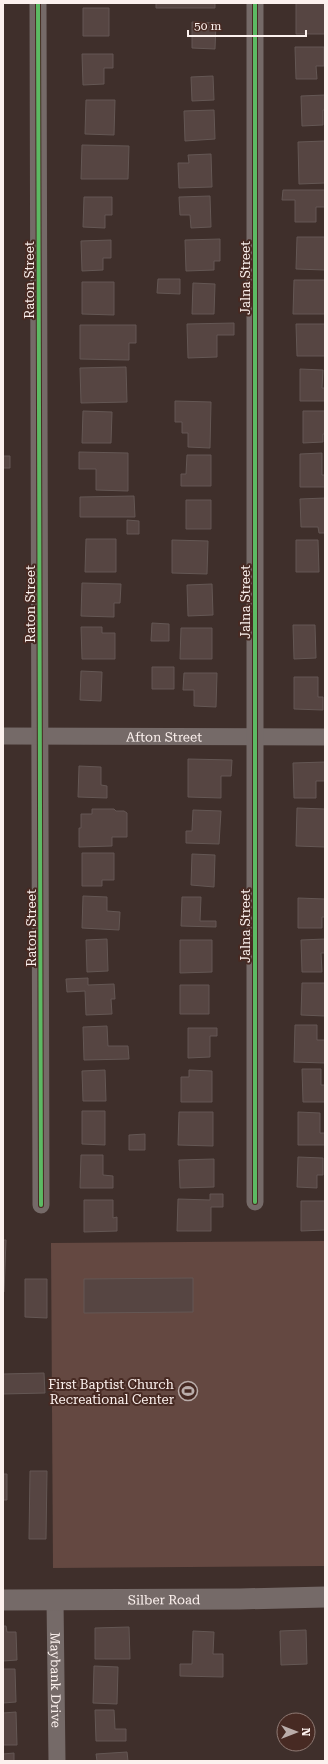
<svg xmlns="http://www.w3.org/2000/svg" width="328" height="1764" font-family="'Roboto Serif',serif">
	<rect width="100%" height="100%" fill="#3f2f2b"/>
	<path fill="#644841" d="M325,1241v325l-272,2 -2,-325z"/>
	<path fill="#564542" stroke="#645754" d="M156,3h59v5h-59z
		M296,3h29v31h-29z
		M83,8h26v28h-26z
		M192,22l24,1 -1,26 -23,-1z
		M295,47h29v19h-8l1,13h-21z
		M82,54h31v14h-9v16l-21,1z
		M213,76l1,24 -22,1 -1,-24z
		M325,95v15h-2v15l-21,1 -1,-30z
		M86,100h29l-1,35 -29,-1z
		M214,110l1,29 -30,2 -1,-30z
		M325,141v42l-26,1 -1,-42z
		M82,145l47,1 -1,33h-47z
		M211,154l1,33 -33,1 -1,-25h11l-1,-8z
		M283,190h42v17h-9v15h-21v-22h-13z
		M210,196l1,31 -20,1 -1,-13h-10l-1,-18z
		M84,197h28v18h-7v13l-22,-1z
		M297,237h28v33l-29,-1z
		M220,239v22h-6v9l-28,1 -1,-31z
		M111,240v18h-8v12l-21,1 -1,-30z
		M158,279h22v15l-23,-1z
		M294,280h31v34h-32z
		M82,282h32v33l-32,-1z
		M193,283l22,1 -1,30h-22z
		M234,323v12h-17v22l-29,1 -1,-34z
		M296,324h29v32h-28z
		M80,325h56v18h-7v17l-49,-1z
		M126,367l1,35 -46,1 -1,-35z
		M300,369l23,1 -1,18h3v13h-25z
		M175,401l36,1 -1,46 -22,-1v-14h-6v-11h-7z
		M83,411l29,1 -1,31h-29z
		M303,411h22v23h-2v8l-20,1z
		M79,452l49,1v38l-32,-1v-21h-17z
		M322,453v22h3v12h-25v-33z
		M187,455h24v31h-30v-12h5z
		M3,456h7v12h-7z
		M134,496l1,21h-55v-20z
		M325,498v35h-6l-1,-6h-17l-1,-28z
		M186,500h25v29h-25z
		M127,520l12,1v13h-12z
		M86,539h30v33h-31z
		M172,540l36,1 -1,33 -35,-1z
		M296,540h22l1,32h-23z
		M82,583l39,1 -1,19h-6v14l-33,-1z
		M212,584l1,31 -25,1 -1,-31z
		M152,623l17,1v17h-18z
		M293,625h22l1,33 -22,1z
		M81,627h21v6h13v26h-33z
		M181,628h31v31h-32z
		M152,667h22v22h-22z
		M81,671l21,1 -1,29 -21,-1z
		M184,673h33l-1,34 -22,-1v-16h-11z
		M294,677h24v20h5v13l-29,-1z
		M188,759l44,1 -1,16h-10v22l-33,-1z
		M325,762v19h-9v17h-22l-1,-35z
		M79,766l22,1v18l6,1v12l-29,-1z
		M297,808l28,1v38l-29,-1z
		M92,809h22l2,2h8l3,2v24h-15v9l-33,1v-19h2v-14h11z
		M193,810l28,1 -2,33 -33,-1v-12h6z
		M82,853h32v27h-12v6h-20z
		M192,854l23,1 -1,32 -23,-2z
		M83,896l24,1v14l13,1 -1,18 -37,-2z
		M182,897h19l-1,24h16v6l-35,-1z
		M298,898l27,1v18h-3v11h-24z
		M107,939l1,32 -21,1 -1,-32z
		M325,939v14h-4l1,19h-20l-1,-32z
		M180,940h32v32l-32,1z
		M88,978v7l26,-1 1,15h-4l1,15 -26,1 -1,-24 -18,1 -1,-13z
		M302,983h23v33l-24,-1z
		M180,985h29v29h-29z
		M295,1025h22v15h8v23l-31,-1z
		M107,1026l1,20h20l1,13 -45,1 -1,-33z
		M188,1028h29v8h-7v21l-22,1z
		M302,1069h19v16h4v17h-22z
		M105,1070l1,31h-23l-1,-30z
		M189,1070l23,1v31h-31v-25h8z
		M82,1111h23v34l-23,-1z
		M179,1112h34v34l-35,-1z
		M298,1112l22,1v20h5v12h-27z
		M145,1134v16h-16v-15z
		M81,1155h22v20l10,1v12h-33z
		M298,1157l25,1v17h-6v13l-20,-1z
		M214,1159v28l-34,1 -1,-28z
		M210,1194h13v13h-12v24h-34l1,-32 32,1z
		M84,1200h29v18l4,-1v14l-33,1z
		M301,1201h24v29l-24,1z
		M3,1240h3l-2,52h-1z
		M193,1278v34l-109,1v-34z
		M25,1279h22v39l-22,-1z
		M44,1373l1,20 -42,1v-20z
		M30,1471h17l-1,68h-17z
		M3,1474h4v26h-4z
		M3,1626h3l1,6h9l1,28 -14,1z
		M129,1627l1,32h-35v-31z
		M306,1630l1,34 -26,1 -1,-34z
		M193,1631l21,1 -1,22h10v23l-43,-1v-12h12z
		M94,1666l24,1 -1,37 -24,-1z
		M3,1669h12l1,33 -13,1z
		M95,1710h19l1,19h11v12h-30z
		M16,1712l1,33h-14v-32z
		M127,1752l1,9h-31l-1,-7z
		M14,1753v8h-11v-7z"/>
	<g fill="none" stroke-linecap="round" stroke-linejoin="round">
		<g stroke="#756a68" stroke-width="17">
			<path d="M38,3l3,1202"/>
			<path id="s1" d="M3,736l322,1"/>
			<path d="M255,1202v-1199"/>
			<path id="s2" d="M55,1600l2,161"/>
		</g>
		<path stroke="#756a68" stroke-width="21" id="s3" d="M3,1600l237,-1 85,-2"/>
		<g stroke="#472a23" stroke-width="6">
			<path id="cycleway" d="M38,3l3,1202
				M255,1202v-1199"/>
		</g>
		<use href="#cycleway" stroke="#5cba63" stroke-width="4"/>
	</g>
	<defs>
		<g id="stadium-ring" transform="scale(1)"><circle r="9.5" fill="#472a23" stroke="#baadaa" stroke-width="1.5"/><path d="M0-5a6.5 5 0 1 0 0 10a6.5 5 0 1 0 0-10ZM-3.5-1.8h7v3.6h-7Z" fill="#baadaa"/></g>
	</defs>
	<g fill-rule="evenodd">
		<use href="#stadium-ring" x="188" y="1391"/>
	</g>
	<g text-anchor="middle" stroke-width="4" stroke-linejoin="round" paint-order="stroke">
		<g font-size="13" fill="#fcf1ee" stroke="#472a23">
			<text transform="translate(245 278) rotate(-90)" y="5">Jalna Street</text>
			<text transform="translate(29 280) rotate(-90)" y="5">Raton Street</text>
			<text transform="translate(245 602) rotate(-90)" y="5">Jalna Street</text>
			<text transform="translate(30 604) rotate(-90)" y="5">Raton Street</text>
			<text dy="5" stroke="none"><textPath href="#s1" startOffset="161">Afton Street</textPath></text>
			<text transform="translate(245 926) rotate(-90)" y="5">Jalna Street</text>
			<text transform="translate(31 928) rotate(-90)" y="5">Raton Street</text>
			<text dy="5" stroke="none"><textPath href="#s3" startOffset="161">Silber Road</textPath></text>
			<text dy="5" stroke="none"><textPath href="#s2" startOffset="80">Maybank Drive</textPath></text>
		</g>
		<g font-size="13" fill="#fcf1ee" stroke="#472a23" text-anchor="end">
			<text x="174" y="1389">First Baptist Church<tspan x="174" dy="15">Recreational Center</tspan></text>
		</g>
	</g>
	<rect width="328" height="1764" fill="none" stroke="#fcf1ee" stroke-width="8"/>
	<g transform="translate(296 1732) rotate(90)"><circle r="19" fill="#472a23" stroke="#8f7a74"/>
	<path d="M0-3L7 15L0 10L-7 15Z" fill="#baadaa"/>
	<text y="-6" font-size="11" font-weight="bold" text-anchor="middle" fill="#fcf1ee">N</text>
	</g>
	<path d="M188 30v6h118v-6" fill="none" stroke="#fcf1ee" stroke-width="2"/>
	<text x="194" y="30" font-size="12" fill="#fcf1ee" stroke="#472a23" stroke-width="3" paint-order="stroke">50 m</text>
</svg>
